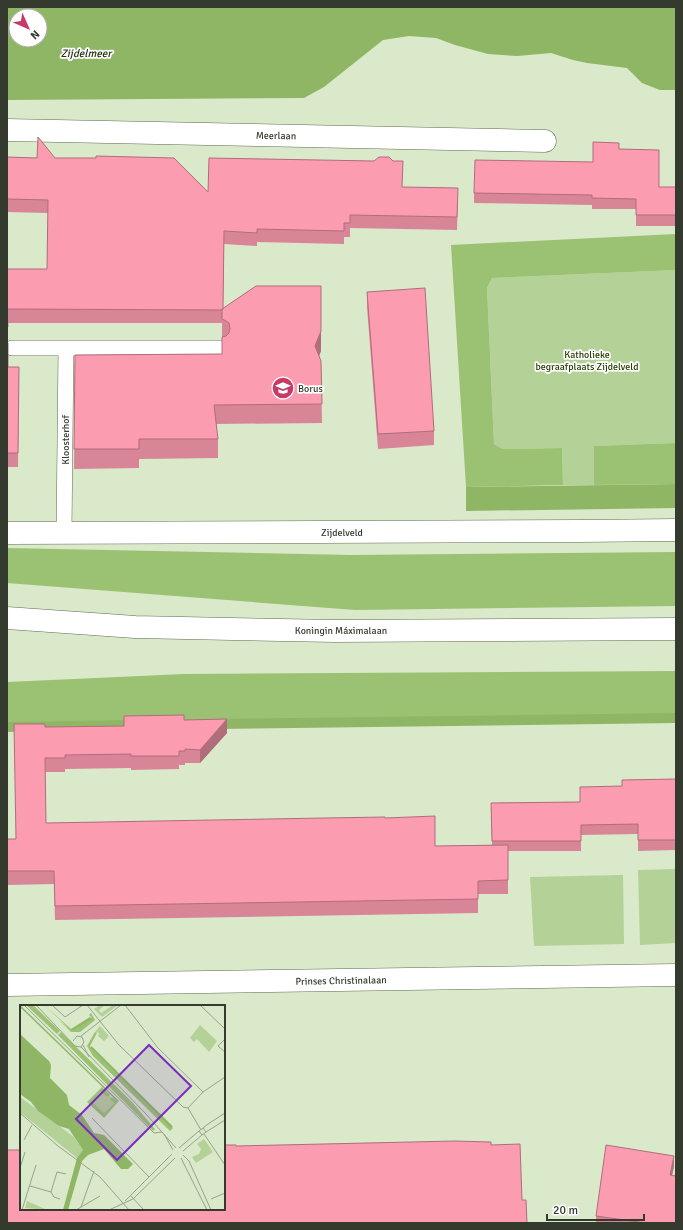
<svg xmlns="http://www.w3.org/2000/svg" width="683" height="1230" font-family="Signika,sans-serif">
	<rect width="100%" height="100%" fill="#d9e9ca"/>
	<path fill="#b4d197" d="M676,270v173l-82,3v39h-31l-1,-37 -59,1 -9,-5 -7,-156 5,-10z
		M676,869v74l-36,2 -2,-75z
		M623,875l1,69 -90,2 -4,-69z"/>
	<path fill="#9bc272" d="M676,234v36l-184,8 -5,10 7,156 9,5 59,-1 1,37 -97,2 -15,-242z
		M676,443v41l-82,1v-39z
		M7,548l345,7 324,-3v54l-321,4 -348,-27z
		M676,671v47l-669,9v-45l177,-8z"/>
	<path fill="#8fb665" fill-rule="evenodd" d="M7,7h669v83h-16l-18,-7 -15,-15 -40,-5 -14,-3 -22,-7 -34,3 -29,-2 -33,-9 -19,-7 -27,-2 -26,4 -59,47 -20,11 -297,2zM16,16h24v24h-24z
		M676,484v24l-210,3v-24z"/>
	<g fill="none" stroke-linecap="round" stroke-linejoin="round">
		<path stroke="#8fb665" stroke-width="10" d="M215,724l461,-6
			M7,727l130,-2"/>
		<g stroke="#5e6c50" stroke-width="16">
			<path id="service" d="M12,348h209
				M64,533l2,-185"/>
		</g>
		<g stroke="#5e6c50" stroke-width="23">
			<path id="minor" d="M7,130l538,11
				M7,533l574,-2 95,-1
				M7,985l669,-10"/>
		</g>
		<g stroke="#5e6c50" stroke-width="23">
			<path id="tertiary" d="M7,618l128,9 200,4 341,-2"/>
		</g>
		<use href="#service" stroke="#fff" stroke-width="15"/>
		<use href="#minor" stroke="#fff" stroke-width="22"/>
		<use href="#tertiary" stroke="#fff" stroke-width="22"/>
	</g>
	<path fill="#d88697" d="M619,149l40,38h17v39h-40v-17h-44v-4l-118,-2v-10l119,-31z
		M7,157l30,1h18l153,34 194,-5 56,15 -1,28 -107,-2v9h-6v7l-87,-2v4l-33,-2 -1,64 98,-2v45l-2,5 2,5 1,62 -106,1 2,15v19l-79,1v9l-65,1 1,-114 147,-1v-31h-214v17l-1,-71h40l1,-56 -41,-1z
		M367,292l67,139v14l-56,4 -11,-142z
		M7,342l1,25h11l-1,100h-11z
		M184,720l43,13 -27,30h-15v2h-6v4l-48,1v-2l-66,1v3h-20l1,51 339,-5 50,28 57,-1 -1,-42 89,-1 42,-16 54,-7v71l-38,1v-17l-57,1v16h-73v43h-30v19l-423,7 -1,-36 -47,1v-46h9l29,-112 79,-1z
		M674,1166l-2,9 4,48h-80v-7z"/>
	<path fill="#b06d7b" d="M321,286v65l-6,15v-20z
		M8,327v13l-1,1v-13z
		M227,719v14l-27,30v-13z
		M674,1156v10l-4,19v-10z"/>
	<path fill="#fb9cb0" stroke="#b06d7b" d="M38,137l17,21h41v-2l78,2 34,34 1,-34 165,3 5,-4h10l4,4h10l-1,26 56,1 -1,29 -107,-2v8h-6v8l-87,-2v4l-33,-2 -1,78 -1,1 -215,-1 1,18 -1,1v-59h40l1,-69 -41,-1v-42l30,1z
		M593,142l26,1v6l40,1v37h17v28h-40v-16l-44,-1v-3l-118,-2 1,-33 118,2z
		M256,286h65v45l-6,15 6,15 1,43 -108,1 4,34h-79v10h-65l1,-94 147,-1v-17l4,-1 3,-3 1,-4 -1,-6 -3,-2 -4,-2v-10z
		M425,288l9,143 -56,3 -11,-142z
		M7,342l1,1v24h11l-1,86h-11z
		M184,715v5l43,-1 -27,31 -15,-1v2h-6v5h-48v-2l-66,1v3h-20l1,65 278,-5 61,-1v1l50,-2v30l73,-1v35l-30,1v18l-423,7 -1,-35h-47v-32h9l-2,-115h31v3l79,-1v-10z
		M676,779v61h-38v-16l-57,1v16h-89l-1,-38 89,-1v-15l42,-1v-6z
		M455,1141l36,1v3l29,-1 2,56h4l1,23h-520v-73h14v59h203v-64h12v1z
		M606,1145l68,11 -4,19 6,1v47h-30l-50,-7z"/>
	<defs>
		<g id="school-disc" transform="scale(1.15)"><circle r="9.5" fill="#c83a66" stroke="#fff"/><path d="M0-5L7-2L0 1L-7-2ZM-4 1L0 2.5L4 1V4Q0 6-4 4Z" fill="#fff"/></g>
	</defs>
	<g fill-rule="evenodd">
		<use href="#school-disc" x="283" y="388"/>
	</g>
	<g text-anchor="middle" stroke-width="3.5" stroke-linejoin="round" paint-order="stroke">
		<g font-size="10" fill="#343b2e" stroke="#fff">
			<text transform="translate(276 135) rotate(1)" y="4">Meerlaan</text>
			<text transform="translate(65 440) rotate(-90)" y="4">Kloosterhof</text>
			<text x="342" y="536">Zijdelveld</text>
			<text x="341" y="634">Koningin Máximalaan</text>
			<text transform="translate(341 980) rotate(-1)" y="4">Prinses Christinalaan</text>
		</g>
		<g font-size="10" fill="#253c00" stroke="#fff">
			<text x="587" y="358">Katholieke<tspan x="587" dy="12">begraafplaats Zijdelveld</tspan></text>
		</g>
		<g font-size="10" fill="#343b2e" stroke="#fff" text-anchor="start">
			<text x="298" y="392">Borus</text>
		</g>
		<g font-size="11" font-style="italic" fill="#233211" stroke="#fff">
			<text x="86" y="57">Zijdelmeer</text>
		</g>
	</g>
	<g transform="translate(20 1005)">
		<rect width="205" height="205" fill="#d9e9ca"/>
		<path d="M80,0h5l-6,5 2,3 12,-8h5l-16,12 -8,-8zM180,20l17,16 -8,11 -12,-13 -3,3 -4,-4zM80,21l9,10 -5,5 -6,-5 1,-3 -4,-1zM82,86l6,6 2,-2 4,8 -10,10 -13,-11zM0,92l54,40 9,13 -6,8 -57,-46zM184,134l9,13 -17,11 -4,-6 7,-3 2,-5 -4,-5zM7,196l18,8 3,1 -23,-2z" fill="#b4d197"/>
		<path d="M6,0h7l27,26 -3,3zM71,8l4,7 -15,12h-9l-12,-12 13,11 20,-13 -3,-3zM41,27l71,70 23,27 -2,2 -95,-96zM75,27l2,1 -7,13 1,2 82,80 -3,3 -77,-75 -6,-10zM82,82l8,8 -2,2 -7,-5 -9,10 12,11 10,-10 -4,-4 2,-2 6,5 -14,16 -17,-16z" fill="#9bc272"/>
		<path d="M0,0l99,96 -1,1 -98,-95zM24,0l27,24 19,-12 2,2 -20,12zM0,29l29,27 2,4 -1,13 17,17 2,10 13,10 12,18 10,2 29,29 -5,5h-7l-17,-20 -16,6 -6,6 -14,49h-5l14,-52 6,-8 -14,-21 -10,-3 -21,-15 -7,-9 -11,-8z" fill="#8fb665"/>
		<path fill="none" stroke="#8fb665" stroke-width="2" d="M71,42l81,80"/>
		<path fill="none" stroke="#97a38c" stroke-width="1" d="M4,0l130,128 8,-1M16,0l39,41 6,1M32,0l13,12 18,-12M67,0l32,40 64,62 5,1M105,0l33,43 45,44M180,0l25,24M61,31l40,-31M205,34l-7,7 7,6M53,36l4,-5 5,1 2,5 -3,5M63,40l6,12M61,42l65,67 30,34M168,103l15,-16 22,-15M168,103l13,22M0,108l38,33 42,31 29,33M72,113l57,59M183,123l3,4 -4,3 -3,-4 4,-3 5,-4 17,-11M186,127l19,-12M144,129l9,16M184,129l21,31M4,135l8,-15M159,143l20,-17M163,146l19,-16M163,150l6,6 22,49M161,153l26,52M0,163l5,-16M10,181l21,6 3,5 6,2M31,187l6,-20 9,2M110,190l14,15M191,194l14,-6M105,196l47,-47M61,202l13,-36M2,205l14,-45M56,205l24,-14M89,205l24,-11 42,-41"/>
		<path fill="#7b2cbf" fill-opacity="0.15" stroke="#7b2cbf" stroke-width="2" d="M129,40l42,41 -74,74 -41,-41z"/>
		<rect width="205" height="205" fill="none" stroke="#343b2e" stroke-width="2"/>
	</g>
	<rect width="683" height="1230" fill="none" stroke="#343b2e" stroke-width="16"/>
	<g transform="translate(28 28) rotate(135)"><circle r="19" fill="#ffffff" stroke="#aeb1ab"/>
	<path d="M0-3L7 15L0 10L-7 15Z" fill="#c83a66"/>
	<text y="-6" font-size="11" font-weight="bold" text-anchor="middle" fill="#343b2e">N</text>
	</g>
	<path d="M547 1214v6h97v-6" fill="none" stroke="#343b2e" stroke-width="2"/>
	<text x="553" y="1214" font-size="12" fill="#343b2e" stroke="#ffffff" stroke-width="3" paint-order="stroke">20 m</text>
</svg>
